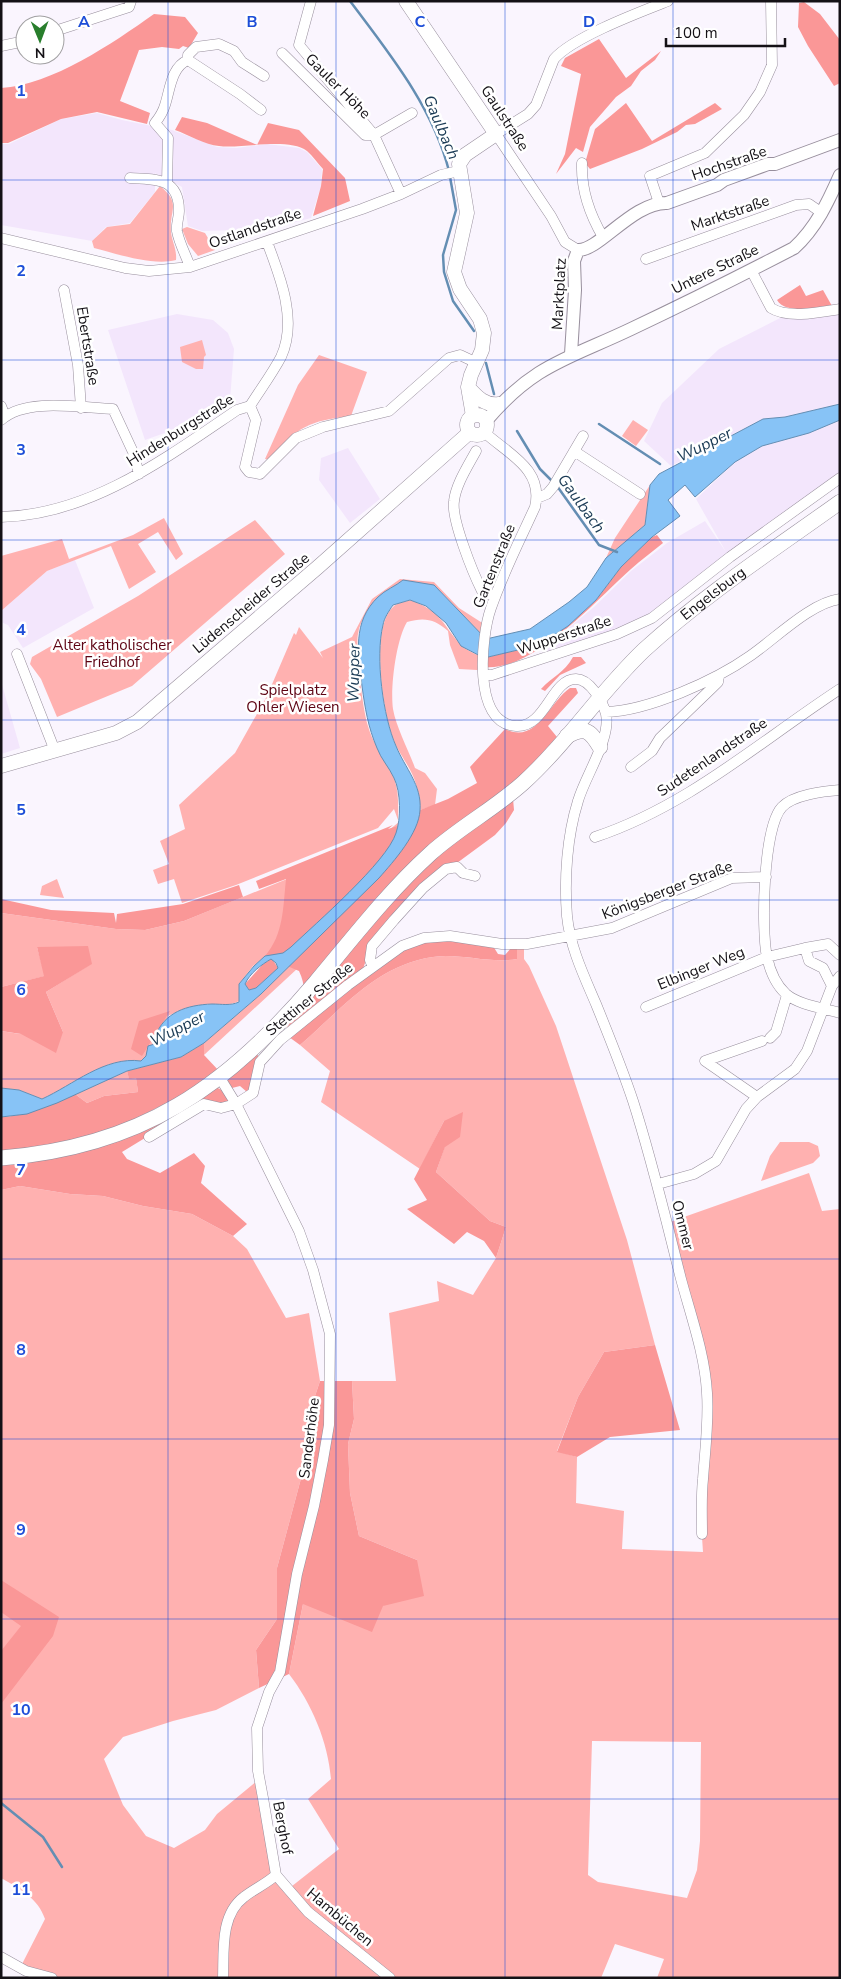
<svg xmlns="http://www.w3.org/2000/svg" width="841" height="1979" font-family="'Nunito Sans',sans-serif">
	<rect width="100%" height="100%" fill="#faf5fe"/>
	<path fill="#f3e6fc" d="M97,113l25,7 50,10 45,17 19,1 31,-4 32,4 8,4 15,17 -1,17 -10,32 -41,11 -68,2 -14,-5 -6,-39 -27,-14v19l-25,31 -24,4 -14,14 -91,-16v-81h8l52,-25z
		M840,312v92l-55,13 -22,2 -92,47 -27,-25 18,-38 57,-54 63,-32z
		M177,314l36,6 15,13 6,16 -4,51 -15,15 -70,25 -37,-110z
		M840,420v58l-189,139 -86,31 -21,4 -1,-3 51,-42 37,-36 36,-28 38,-22 21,31 -30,-53 39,-37 27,-16z
		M348,448l32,51 -30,24 -31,-43 2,-22z
		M75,560l19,48 -71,40 -15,-23 -5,-2 -2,-12 46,-40z
		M1,681l19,67 -19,6z"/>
	<path fill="#ffb1b0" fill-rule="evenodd" d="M160,186c22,18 9,23 11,46 1,10 6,17 5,28 -23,6 -59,-6 -82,-12l-2,-7 15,-14 23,-3z
		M187,227l18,6 10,17 -17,6 -10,-12 -6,-15z
		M202,340l4,15 -2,2 -1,12h-7l-14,-7 -2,-15z
		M319,355l48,17 -16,44c-42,5 -54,10 -80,44l-6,-1 33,-74z
		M633,420l15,10 -12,16 -14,-10z
		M650,485l-5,40 -39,33 9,-20z
		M164,518l19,36 -7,6 -18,-28 -20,12 18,28 -27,17 -18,-43 -64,25 -46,40v-55l61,-17 7,20 64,-24z
		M255,520l30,34 -153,132 -75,31 -16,-38 -11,-15 2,-7 106,-61z
		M400,579l34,3 25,26 28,18 -1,13 -52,-54 -56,12c-8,11 -18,23 -20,37 -3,13 5,78 10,92 5,20 21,36 27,55 4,13 3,26 3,39l-4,-11 -16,19 -142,57 -54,18 -8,-24 -16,5 -5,-14 16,-6 -9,-23 25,-12 -6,-24 56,-52 32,-57 27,-63 2,2 3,-8 24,31 -3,-6 32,-15 20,-38z
		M410,600c31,11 31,22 50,44 5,6 16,10 24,14l-1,9 -6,3 -18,-1 -9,-24 -2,-14c-13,-12 -24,-14 -41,-9 -11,18 -17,66 -14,87 3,18 16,42 22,59l10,5 12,16 -2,16 -15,5c-2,-11 -2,-24 -7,-34 -6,-14 -16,-25 -21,-40 -9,-26 -22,-108 1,-129 3,-4 12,-5 17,-7z
		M399,822l-3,12 -46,56 -97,76 -14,18v17c-9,5 -18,3 -28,3 -15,1 -29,5 -43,12l-10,27 -17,18c-36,-5 -68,25 -99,38l-23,-9 -18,-2v-57l19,3 43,-2 -17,-40 45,-28 -54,-17 8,29 -44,11v-74l115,16 29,1 39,-9 186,-76z
		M57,879l7,19 -24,-3 2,-9z
		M517,949h7v10l5,7 27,60 71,214 28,105 -51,7 -26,45 -21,54 20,6 -1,46 48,8 -2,38 81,3 -2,-30 6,-133 -40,-166 142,-50 13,38 18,-2v769h-183l7,-19 -49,-15 -14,34h-549l-32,-10 25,-49c-7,-21 -25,-30 -44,-41v-688l19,-4 50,8 33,2 40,10 49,8 41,22 14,13 39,69 23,-5 11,68 -9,27 -8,63 -26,97v51l-21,31 3,38 -43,22 -43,11 -50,16 -19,22 19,46 23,31 28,12 31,-18 12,-16 40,-33 13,67 17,42 52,-41 -31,-50 23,-20c-3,-37 -19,-75 -42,-105l14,-70 80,2 34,-46 -58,-24 -9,-43 -2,-49 6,-25 -2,-38h44l-7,-68 50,-12 -2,-20 36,14 23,-37 10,-31 -16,-6 -54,-49 9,-26 -1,-25 -24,48 -99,-67 9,-31 -30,-26c41,-35 76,-80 133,-88 28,-4 55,7 84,2zM592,1741l109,1 -1,99 -3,29 -10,28 -89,-16 -10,-7z
		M295,959l3,9 -94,87v-12l57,-49z
		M127,1071l2,7 7,-1 2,15 -34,4 -17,7 -12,-9z
		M780,1142h29l9,4 2,10 -7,7 -52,18 9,-25z"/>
	<path fill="#fa9797" d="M804,2l16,12 20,26v43l-6,3 -26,-40 -10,-19 1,-24z
		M154,14l31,3 13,16 -9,15 -6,-2 -4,3 -17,-2 -23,3 -19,51 30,12 -3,11 -50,-12 -36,7 -53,24h-7v-55c51,-3 112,-45 153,-74z
		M599,39l27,39 35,-27 -6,9 -14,11 -10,15 -15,11 -26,30 -7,25 -7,-4 -20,26 9,-20 16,-80 -20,-8 4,-8z
		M626,103l26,38 63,-38 7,6 -27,15 -9,1 -9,7 -35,17 -52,20 -5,-6 10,-34z
		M182,117l25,6 50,22 11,-22 31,7 46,48 5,23 -37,15 8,-30 2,-17c-5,-5 -10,-13 -16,-18 -19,-14 -65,-2 -88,-5 -14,-1 -30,-11 -44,-16z
		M800,285l6,11 17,-6 9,16c-15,1 -46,9 -55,-6z
		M657,535l6,8c-10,8 -22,17 -32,26 -35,31 -98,104 -148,98l1,-9 55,-13 29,-19 28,-26 25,-33 31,-30z
		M573,657h8l5,6 -26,12 -15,16 -4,-2c12,-13 23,-16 32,-32z
		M570,688h6l2,5 -30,33 9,11 -45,50 2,23 -8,13 -11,12 -72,53 -57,72 -3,9 -77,59c15,-18 24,-34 13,-57l-26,-11 5,8 -22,20 -7,2 -4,-6 18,-20 8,-5 -6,-3c19,-22 18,-49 21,-77l-27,10 -3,-8 137,-56 -5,4 29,-9 3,-10 28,-11 29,-16 -7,-16 35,-38c32,16 44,-27 65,-41z
		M239,885l4,12 -59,24 -39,9 -29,-1 -115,-16v-14l50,11 63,3 2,10 1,-9 66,-10z
		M444,939l49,7 5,8 7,1 6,-7 6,1v10c-28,5 -56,-6 -84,-2 -57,8 -92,53 -133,88l-11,-8 91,-72 25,-16 19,-7z
		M88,946l4,18 -46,28 17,40 -7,21 -35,-19 -20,-3v-44l43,-11 -7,-29z
		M170,1011l-28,45 -11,-7 8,-28z
		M204,1043v12l16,17 -19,14 -99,49 -101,19v-37c25,-1 52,-12 74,-23l12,9 17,-7 34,-4 -2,-14 -7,1 -2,-8 54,-14z
		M256,1053c9,9 -1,32 -9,39l-7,-6 -8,2 -6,-10z
		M215,1087c10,3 12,8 15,17l-26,-2 -82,50 5,7 33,14 34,-20 11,13 -4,17 46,41 -14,12 -41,-22 -49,-8 -40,-10 -33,-2 -50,-8 -19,4v-27l34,-4z
		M463,1112l-3,25 -15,10 -9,25 54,49 16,6 -10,31 -12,-17 -17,-9 -13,12 -47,-35 20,-9 -13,-21 30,-58z
		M655,1345l25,85 -70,7 -33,20 -20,-5 21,-55 26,-45z
		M320,1381h32l2,38 -6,25 2,49 9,43 58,24 7,36 -41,10 -11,26 -69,-28 -14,70 -30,14 -3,-38 21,-31v-51l26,-97 8,-63z
		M1,1580l58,37 -6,19 -52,68v-53l20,-25 -20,-14z"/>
	<path fill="#87c3f6" stroke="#648eb3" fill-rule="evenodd" d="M840,404v16l-31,13 -47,13 -27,16 -40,35 -10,-12 -17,15 12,16 -28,21 -31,30 -25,33 -28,26 -29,19 -55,13 -23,-12 -15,-23 -20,-17 -16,-6 -17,5c-4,6 -9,13 -10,20 -8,32 0,92 13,121 9,22 26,39 24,64 -1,23 -26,51 -41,68l-118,116 -57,49 -23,14 -54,14 -70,32 -30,11 -26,3v-29l18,2 23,9c31,-14 63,-43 99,-38l5,-5 2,-10 10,-3 -3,-6c9,-25 32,-32 57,-33 10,0 18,2 27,-2v-18l15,-18 11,-10 18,-3 8,-6c24,-23 96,-85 105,-114 5,-14 5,-41 -2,-55 -5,-11 -13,-19 -17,-30 -9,-21 -12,-40 -15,-62 -4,-32 -10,-64 16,-89 7,-7 18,-11 25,-17l31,5 52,54 44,-10 39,-27 18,-15 19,-29 39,-33 5,-40 9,-11 104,-55 22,-2zM271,959l5,4 2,5 -22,20 -7,2 -4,-6c5,-11 16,-19 26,-25z"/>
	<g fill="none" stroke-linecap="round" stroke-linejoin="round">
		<path stroke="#648eb3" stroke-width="2.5" d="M350,1c39,52 83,106 99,170
			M450,177l6,33 -13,45 1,17 9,29 21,30
			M486,363l8,31
			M599,424l61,40
			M517,431l23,38 13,13
			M557,486l42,59 18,7
			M1,1803l42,34 19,30"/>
		<g stroke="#988f9d" stroke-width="11">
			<path id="minor" d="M311,1l-12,44 75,90 27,59
				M55,31l74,-24 2,-6
				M1,46l24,-5
				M282,53l83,82h9l38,-22
				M188,60v-5l8,-8 23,-3 15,7 8,11 22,14
				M582,163c-1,26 8,52 21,74
				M130,178c26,1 49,0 49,33 0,7 -3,13 -2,20 2,12 9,24 13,36
				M167,183l1,-45 -13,-15c4,-5 8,-11 10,-18 5,-15 6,-38 23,-45l52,34 21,16
				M659,203l-9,-27 55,-23 39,-38 16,-23 12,-27 -1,-64
				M1,238l124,30 24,3 41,-4 172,-58 39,-15 40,-19 18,-4
				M578,250l-13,-8 -14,-26 -55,-82 32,-20 8,-9 18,-46c19,-22 86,-47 114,-58
				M646,259l150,-54 13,-1 13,9
				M751,270l20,38c17,11 50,4 69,1
				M64,290l14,75 3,43
				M1,406l4,10
				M250,406l6,14 -11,47 4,5 11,2 36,-36 27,-11 66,-16 60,-53 11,-3 17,8
				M250,406c10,-16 22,-32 31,-49 17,-36 -1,-81 -14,-115
				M1,420c25,-23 81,-12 112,-11l20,43 6,22
				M484,432c24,22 60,37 51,75 -15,33 -32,66 -44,101 -10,28 -19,116 25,118 30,2 35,-47 60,-47 14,0 27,23 30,35 5,25 -21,62 -28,87 -11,35 -14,78 -11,115 3,31 17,60 29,88 13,32 26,64 37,97 19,59 33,119 48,178 10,37 24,76 26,114 2,29 -2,57 -4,86 -2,18 -1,36 -1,55
				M476,451c-8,15 -20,33 -22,50 -3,18 19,72 28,90l13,6
				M574,451l66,43
				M537,498l10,-4 6,-7 30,-51
				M1,517c89,-2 165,-59 236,-107l13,-4
				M17,654l38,97
				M484,675h8l125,-41 35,-16 78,-61 110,-79
				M606,712c42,-1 110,-32 144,-56 25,-17 60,-53 90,-57
				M631,767l21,-16 8,-13 52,-50 6,-6 1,-7
				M840,790c-16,1 -47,5 -58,17 -19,20 -21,122 -15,150 3,14 8,27 19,37 13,11 37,14 54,19
				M595,837c93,-31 164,-95 245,-148
				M805,948l23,-4 12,11
				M373,967l-3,-7 2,-14 22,-26 29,-32 23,-19 11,-2 6,6 12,3
				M832,986l8,-10
				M646,1007l121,-50 38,-9 4,13 14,7 9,18 -25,65 -12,18 -38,28 -11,12 -30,52 -22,13 -36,10
				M770,1038l6,-6 11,-37
				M220,1078l16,26 17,-11 7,-31 20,-22 68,-55 54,-39 22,-8 26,-2 52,8h25l85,-16 120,-50 34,-1
				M757,1097l-52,-36 57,-20
				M149,1137l55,-33 17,4 15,-4 63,127 14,39 17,64 -1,91 -6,35 -9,46 -17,68 -17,98 -11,20 -12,36 1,43 5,27 13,77 32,37 82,66
				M1,1957l25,14 26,7
				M223,1978c1,-27 -3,-63 21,-81 10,-8 22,-13 32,-22"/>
		</g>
		<g stroke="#988f9d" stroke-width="14">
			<path id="tertiary" d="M571,354l4,-64 -1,-29 4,-11c21,1 55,-48 89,-47l50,-18 7,-5 44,-16h7l65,-24
				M486,421c48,-57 82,-62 145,-92 55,-26 109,-53 163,-81 22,-20 34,-46 46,-73"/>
		</g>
		<g stroke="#988f9d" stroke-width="15">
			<path id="secondary" d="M406,1l90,133 -31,21 -6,9 8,49 -13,59 6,17 20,30 4,14 -2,17 -11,25 -3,12 5,29
				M468,387c9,10 17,19 31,17
				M467 425a10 10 0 1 1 20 0a10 10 0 1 1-20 0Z
				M1,766l115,-33 21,-11 181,-155 152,-135"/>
		</g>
		<g stroke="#988f9d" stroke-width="16">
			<g id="primary">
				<path d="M567,736c18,-9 22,-7 33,11"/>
				<path id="s1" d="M1,1158c140,-11 225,-70 314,-175 37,-44 73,-91 116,-130 29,-26 63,-44 92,-70 44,-40 77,-91 121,-133 60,-55 129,-100 196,-148"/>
			</g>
		</g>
		<use href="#minor" stroke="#fff" stroke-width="10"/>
		<use href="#tertiary" stroke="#fff" stroke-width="12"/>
		<use href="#secondary" stroke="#fff" stroke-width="14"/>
		<use href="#primary" stroke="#fff" stroke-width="15"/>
	</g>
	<path fill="none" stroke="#1d4ed8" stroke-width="1" stroke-opacity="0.55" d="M168,1v1977M336,1v1977M505,1v1977M673,1v1977M1,180h839M1,360h839M1,540h839M1,720h839M1,900h839M1,1079h839M1,1259h839M1,1439h839M1,1619h839M1,1799h839"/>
	<g text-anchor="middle" stroke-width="5" stroke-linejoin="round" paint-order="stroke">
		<g font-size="15" fill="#141116" stroke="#fff">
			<text transform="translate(338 86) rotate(45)" y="5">Gauler Höhe</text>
			<text transform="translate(505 118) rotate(57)" y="5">Gaulstraße</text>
			<text transform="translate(729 163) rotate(-19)" y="5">Hochstraße</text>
			<text transform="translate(730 213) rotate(-19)" y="5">Marktstraße</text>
			<text transform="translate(255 228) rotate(-19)" y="5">Ostlandstraße</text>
			<text transform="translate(715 269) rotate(-26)" y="5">Untere Straße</text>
			<text transform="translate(559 294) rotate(-87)" y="5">Marktplatz</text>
			<text transform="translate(88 346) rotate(81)" y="5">Ebertstraße</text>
			<text transform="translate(180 430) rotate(-32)" y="5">Hindenburgstraße</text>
			<text transform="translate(494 566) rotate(-68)" y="5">Gartenstraße</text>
			<text dy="5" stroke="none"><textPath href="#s1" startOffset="930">Engelsburg</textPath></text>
			<text transform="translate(251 603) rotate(-40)" y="5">Lüdenscheider Straße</text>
			<text transform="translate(564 635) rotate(-18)" y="5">Wupperstraße</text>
			<text transform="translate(712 757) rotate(-34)" y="5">Sudetenlandstraße</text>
			<text transform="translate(667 890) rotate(-21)" y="5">Königsberger Straße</text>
			<text transform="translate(701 968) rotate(-22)" y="5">Elbinger Weg</text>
			<text transform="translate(309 999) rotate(-39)" y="5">Stettiner Straße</text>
			<text transform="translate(683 1225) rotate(76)" y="5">Ommer</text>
			<text transform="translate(309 1438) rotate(-83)" y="5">Sanderhöhe</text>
			<text transform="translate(283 1828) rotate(79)" y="5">Berghof</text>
			<text transform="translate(340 1917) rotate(40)" y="5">Hambüchen</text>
		</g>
		<g font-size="15" fill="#5d0313" stroke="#fff">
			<text x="112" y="650">Alter katholischer<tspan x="112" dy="17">Friedhof</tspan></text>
			<text x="293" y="695">Spielplatz<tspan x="293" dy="17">Ohler Wiesen</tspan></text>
		</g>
		<g font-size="16" font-style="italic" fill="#1b3b55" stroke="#fff">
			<text transform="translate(442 127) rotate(67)" y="6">Gaulbach</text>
			<text transform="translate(704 444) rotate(-26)" y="6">Wupper</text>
			<text transform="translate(582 503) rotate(54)" y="6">Gaulbach</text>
			<text transform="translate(353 673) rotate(-89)" y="6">Wupper</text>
			<text transform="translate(177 1028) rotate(-27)" y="6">Wupper</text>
		</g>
	</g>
	<g font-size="16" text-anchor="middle" font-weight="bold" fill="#1d4ed8" stroke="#fff" stroke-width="5" stroke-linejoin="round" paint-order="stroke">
		<text x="84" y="27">A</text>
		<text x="252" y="27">B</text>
		<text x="420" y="27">C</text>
		<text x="589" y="27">D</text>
		<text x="21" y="96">1</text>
		<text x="21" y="276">2</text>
		<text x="21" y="455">3</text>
		<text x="21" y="635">4</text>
		<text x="21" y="815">5</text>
		<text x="21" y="995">6</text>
		<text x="21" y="1175">7</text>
		<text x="21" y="1355">8</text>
		<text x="21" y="1535">9</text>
		<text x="21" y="1715">10</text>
		<text x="21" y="1895">11</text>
	</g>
	<rect width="841" height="1979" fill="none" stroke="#141116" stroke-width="5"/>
	<g transform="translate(40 40) rotate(179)"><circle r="24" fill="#ffffff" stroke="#a1a0a2"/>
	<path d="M0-4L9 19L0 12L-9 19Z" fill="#287e2c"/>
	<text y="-8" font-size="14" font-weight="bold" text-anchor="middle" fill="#141116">N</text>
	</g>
	<path d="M666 38v8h119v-8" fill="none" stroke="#141116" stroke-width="2.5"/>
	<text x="674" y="38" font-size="15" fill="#141116" stroke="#ffffff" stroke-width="4" paint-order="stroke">100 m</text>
</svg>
